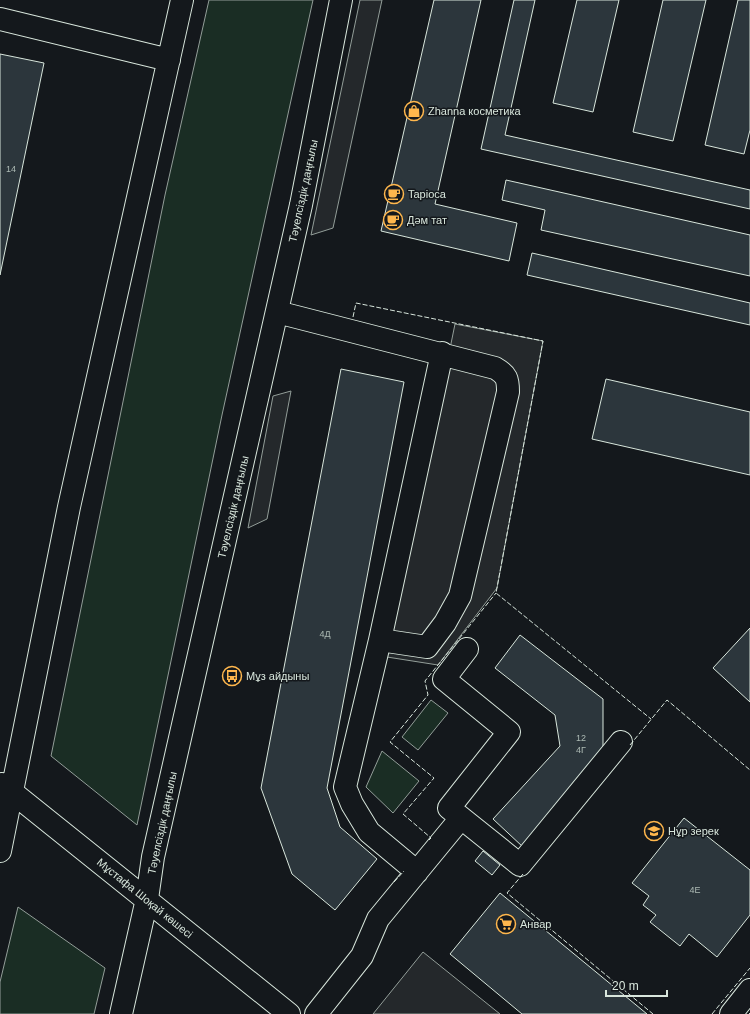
<svg xmlns="http://www.w3.org/2000/svg" width="750" height="1014" font-family="Arial,sans-serif">
	<rect width="100%" height="100%" fill="#14181c"/>
	<path fill="#1a2d24" stroke="#939e99" d="M209,0h104l-91,415 -85,410 -86,-69 114,-561z
		M431,700l17,13 -30,37 -16,-13z
		M382,751l37,30 -26,32 -27,-26z
		M18,907l87,61 -11,46h-94v-32z"/>
	<path fill="#24282b" stroke="#939e99" d="M360,0h22l-49,228 -22,7z
		M455,324l88,17 -46,247 -59,77 -51,-8z
		M291,391l-24,128 -19,9 25,-132z
		M423,952l77,62h-127z"/>
	<path fill="#2c363c" stroke="#d8e6dc" d="M434,0h47l-46,204 82,19 -8,38 -128,-30z
		M514,0h21l-30,135 245,55v19l-269,-60z
		M577,0h42l-26,112 -40,-9z
		M663,0h43l-33,141 -40,-9z
		M738,0h12v130l-6,24 -39,-9z
		M0,54l44,9 -44,212z
		M506,180l244,55v41l-209,-46 4,-20 -43,-10z
		M532,253l218,50v22l-223,-50z
		M341,369l63,13 -77,406 13,39 37,32 -42,51 -43,-36 -31,-86z
		M606,379l144,33v63l-158,-36z
		M750,628v74l-37,-34z
		M520,635l83,64v60l-80,88 -30,-28 67,-73 -5,-31 -60,-47z
		M684,818l66,52v45l-33,42 -28,-23 -9,12 -30,-24 6,-7 -13,-10 6,-9 -17,-13z
		M483,851l17,14 -8,10 -17,-14z
		M500,893l147,121h-125l-72,-60z"/>
	<g fill="none" stroke-linecap="round" stroke-linejoin="round">
		<g stroke="#d8e6dc" stroke-width="24">
			<path id="minor" d="M0,19l169,41
				M277,312l218,56c12,7 13,11 13,24l-48,204 -15,27 -18,24 -47,-7
				M467,649l-23,30 65,53 -60,76 71,57 101,-123
				M2,784l287,230
				M0,851l69,-344 113,-507
				M417,872l-48,-40 -17,-28 -7,-17 35,-147 62,-287
				M121,1014l26,-115 6,-42 148,-652 40,-205
				M316,1014l46,-58 16,-37 83,-101
				M731,1014l19,-24"/>
		</g>
		<use href="#minor" stroke="#14181c" stroke-width="22"/>
		<path stroke="#d8e6dc" stroke-width="1" stroke-dasharray="5 2" stroke-linecap="butt" d="M353,317l3,-14 187,38 -47,252 155,126
			M630,745l37,-45 83,70
			M429,840l2,-2 -28,-24 31,-36 -44,-36 38,-47 -3,-14 71,-88
			M523,874l-16,19 146,121
			M394,882l10,-11
			M712,1014l38,-46
			M749,1014l1,-1"/>
	</g>
	<defs>
		<g id="shop-ring" transform="scale(1)"><circle r="9.5" fill="#14181c" stroke="#ffb74d" stroke-width="1.5"/><path d="M-5-2.5h2.3a2.7 3.5 0 0 1 5.4 0H5L5.5 6h-11ZM-1.5-2.5h3a1.5 2.3 0 0 0-3 0Z" fill="#ffb74d"/></g>
		<g id="cafe-ring" transform="scale(1)"><circle r="9.5" fill="#14181c" stroke="#ffb74d" stroke-width="1.5"/><path d="M-5.5-4.5H6V0H3Q3 3.5 0 3.5H-2.5Q-5.5 3.5-5.5 0ZM3-3.2v2h1.7v-2ZM-6 4.5H4V6H-6Z" fill="#ffb74d"/></g>
		<g id="bus-ring" transform="scale(1)"><circle r="9.5" fill="#14181c" stroke="#ffb74d" stroke-width="1.5"/><path d="M-5-6H5V4H4V6H2V4H-2V6H-4V4H-5ZM-3.5-4V0h7V-4ZM-3.5 1.2v1.5H-2V1.2ZM2 1.2v1.5H3.5V1.2Z" fill="#ffb74d"/></g>
		<g id="school-ring" transform="scale(1)"><circle r="9.5" fill="#14181c" stroke="#ffb74d" stroke-width="1.5"/><path d="M0-5L7-2L0 1L-7-2ZM-4 1L0 2.5L4 1V4Q0 6-4 4Z" fill="#ffb74d"/></g>
		<g id="supermarket-ring" transform="scale(1)"><circle r="9.5" fill="#14181c" stroke="#ffb74d" stroke-width="1.5"/><path d="M-6-5.5h2.5l.6 2H6L4.5 2H-2.5L-4.4-4H-6ZM-1.5 3.2a1.3 1.3 0 1 0 .1 0ZM3 3.2a1.3 1.3 0 1 0 .1 0Z" fill="#ffb74d"/></g>
	</defs>
	<g fill-rule="evenodd">
		<use href="#shop-ring" x="414" y="111"/>
		<use href="#cafe-ring" x="394" y="194"/>
		<use href="#cafe-ring" x="393" y="220"/>
		<use href="#bus-ring" x="232" y="676"/>
		<use href="#school-ring" x="654" y="831"/>
		<use href="#supermarket-ring" x="506" y="924"/>
	</g>
	<g text-anchor="middle" stroke-width="3" stroke-linejoin="round" paint-order="stroke">
		<g font-size="9" fill="#adbab4">
			<text x="11" y="172">14</text>
			<text x="325" y="637">4Д</text>
			<text x="581" y="741">12</text>
			<text x="581" y="753">4Г</text>
			<text x="695" y="893">4Е</text>
		</g>
		<g font-size="11" fill="#d8e6dc" stroke="#14181c" text-anchor="start">
			<text x="428" y="115">Zhanna косметика</text>
			<text x="408" y="198">Tapioca</text>
			<text x="407" y="224">Дәм тат</text>
			<text x="246" y="680">Мұз айдыны</text>
			<text x="668" y="835">Нұр зерек</text>
			<text x="520" y="928">Анвар</text>
		</g>
		<g font-size="11" fill="#d8e6dc" stroke="#14181c">
			<text transform="translate(303 191) rotate(-78)" y="4">Тәуелсіздік даңғылы</text>
			<text transform="translate(233 507) rotate(-77)" y="4">Тәуелсіздік даңғылы</text>
			<text transform="translate(162 823) rotate(-78)" y="4">Тәуелсіздік даңғылы</text>
			<text transform="translate(145 898) rotate(39)" y="4">Мұстафа Шоқай көшесі</text>
		</g>
	</g>
	<path d="M606 990v6h61v-6" fill="none" stroke="#d8e6dc" stroke-width="2"/>
	<text x="612" y="990" font-size="12" fill="#d8e6dc" stroke="#14181c" stroke-width="3" paint-order="stroke">20 m</text>
</svg>
